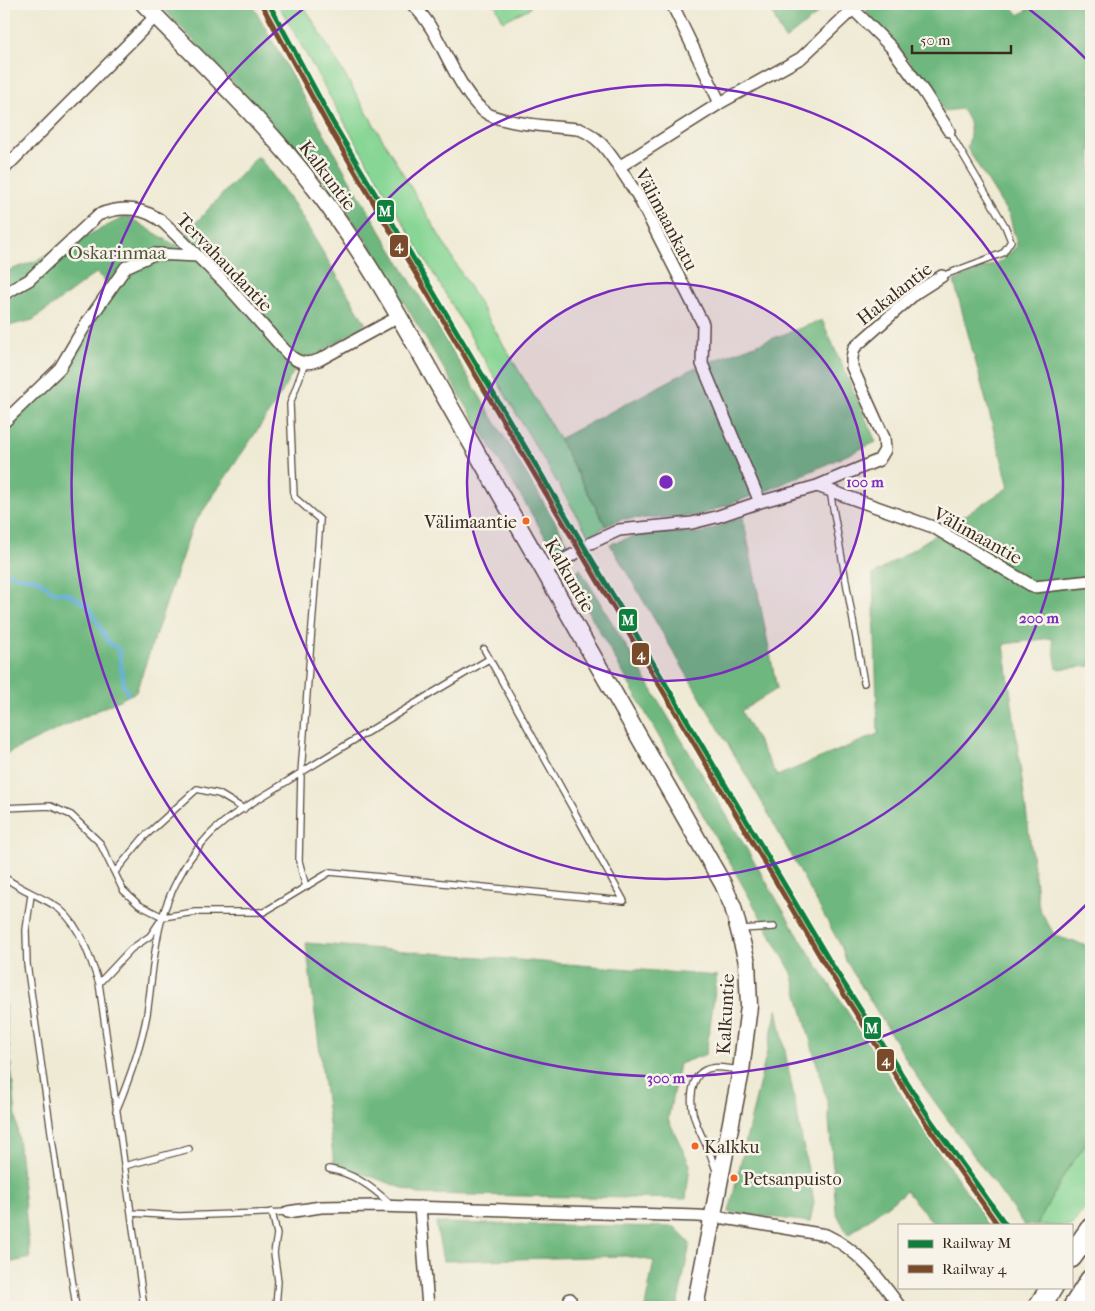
<svg xmlns="http://www.w3.org/2000/svg" width="1095" height="1311" font-family="'IM FELL French Canon',serif">
	<rect width="100%" height="100%" fill="#f7f3e8"/>
	<filter id="ink" filterUnits="userSpaceOnUse"><feTurbulence type="fractalNoise" baseFrequency=".02" numOctaves="2"/><feDisplacementMap in="SourceGraphic" scale="10" xChannelSelector="R" yChannelSelector="G"/><feConvolveMatrix kernelMatrix="1 2 1 2 8 2 1 2 1" color-interpolation-filters="sRGB"/></filter>
	<filter id="wash" filterUnits="userSpaceOnUse"><feTurbulence type="fractalNoise" baseFrequency=".0096" numOctaves="4" result="noise"/><feDisplacementMap in="SourceGraphic" scale="20" xChannelSelector="R" yChannelSelector="G"/><feGaussianBlur stdDeviation="1.12" result="paint"/><feColorMatrix in="noise" values="0 0 0 0 0 0 0 0 0 0 0 0 0 0 0 0 0 1.4 0 .05"/><feComposite in="paint" operator="in"/></filter>
	<g filter="url(#wash)">
		<rect width="100%" height="100%" fill="#efead4"/>
		<path fill="#88d695" stroke="#62805a" d="M278,4h25l256,435 47,87 -17,10 -233,-393z
			M495,4h36l-1,4 -27,13z
			M1091,1137v63l-20,26 -34,-1 28,-52z"/>
		<path fill="#6eb77e" stroke="#54704e" d="M159,4h93l96,173 221,368 -12,11 -194,-321 -44,-61z
			M768,4h57l-11,13 -29,23z
			M866,4h144l9,11 17,-11h55v662l-34,3 -5,-31 -48,6 35,264 16,28 36,11v190l-26,36 -28,52h-13l-105,-145 -73,-119 -4,-13 -83,-151 -149,-253 35,-11h57l41,-16 34,172 -36,22 36,65 101,-42 -5,-159 136,-88 -55,-206 47,-20 16,-15 -7,-29 -43,-69c5,-16 5,-26 -6,-39l-17,2c-19,-28 -38,-56 -62,-82 -7,-7 -17,-14 -16,-25z
			M258,156l36,48 72,120 -53,33 -12,2 -28,48 -81,120 -56,165 -132,63v-328l59,-57 51,-82 -18,-15 -63,47 -29,7v-55l32,-11 91,-45 48,29z
			M822,320l54,122 -105,47 -74,27 -75,3 -16,7 -47,-87 135,-71z
			M580,569l219,368 133,205 58,83h-55l-29,-34 -58,44 -12,-23 -8,-107 -36,-132 -223,-396z
			M306,943l411,33 -11,78 -27,10 -11,55 22,46 -4,34 -267,-5 -85,-31z
			M4,995l26,263 -26,6z
			M777,1009l37,193 -4,20 -81,-10z
			M436,1223l239,4 15,17 -13,63h-32l9,-46 -29,-5 -182,5z"/>
		<g fill="none" stroke-linecap="round" stroke-linejoin="round">
			<path stroke="#63afdc" stroke-width="4" d="M4,570l10,6 23,3 17,13 13,1 21,13 21,37 10,7 5,36 4,8"/>
		</g>
	</g>
	<g filter="url(#ink)">
		<g fill="none" stroke-linecap="round" stroke-linejoin="round">
			<g stroke="#564739" stroke-width="8">
				<path id="lane" d="M942,276l61,-23 8,-12 -6,-15 -56,-95
					M305,363l-15,41 4,93 26,23 -19,253 -2,88 7,26
					M830,491l34,192
					M4,808l46,-2 21,9 29,28 23,47 16,15 24,12
					M115,872l28,-34 54,-49 22,5 25,15
					M4,877c16,12 31,17 48,27 27,15 37,52 47,79l45,324
					M31,895l-5,35 1,34 49,343
					M741,929l33,-2
					M99,983l32,-34 19,-13 13,-19 32,-5h69l66,-40 294,29 -140,-252
					M116,1111c13,-31 25,-63 31,-97 5,-32 6,-65 15,-96 8,-27 23,-56 41,-76 22,-26 55,-42 83,-60 67,-42 135,-82 203,-123
					M124,1166l65,-17
					M329,1169c24,4 45,19 62,36
					M717,1173c-3,-7 -5,-15 -8,-22 -11,-23 -24,-44 -14,-70 7,-18 29,-14 44,-11
					M272,1212l5,22 -3,19 4,28 -2,26
					M131,1213l48,3 109,-4"/>
			</g>
			<g stroke="#564739" stroke-width="14">
				<path id="street" d="M412,4c7,7 14,15 19,24 15,23 33,72 57,86 17,10 69,13 91,15 19,7 28,21 40,38
					M672,4l48,99
					M853,9l38,38 33,45 25,39
					M4,169l152,-153
					M4,294l25,-14 69,-65c23,-10 48,-8 67,9l60,59 63,71c10,9 18,11 31,6l79,-43
					M4,422l56,-54 26,-44 40,-57 28,-13 44,2
					M817,486l62,-26 6,-10 -1,-12 -32,-71v-9l2,-10 63,-56 25,-16
					M760,502l-58,-138 1,-40 -65,-128 -19,-29 101,-64 81,-45 52,-49 4,-5
					M591,543l28,-13 73,-7 24,-6 44,-15 57,-16 116,41 101,60 57,-6
					M545,570l33,-18
					M420,1207l8,100
					M288,1212l33,-5 56,-1 321,10 26,2 102,17c33,15 53,43 74,72
					M569,1307l1,-8"/>
			</g>
			<g stroke="#564739" stroke-width="19">
				<path id="secondary" d="M144,4c59,61 122,119 173,187 59,77 104,166 153,250 85,147 169,295 253,443l10,23 14,55 2,44 -8,65 -46,236"/>
			</g>
			<g stroke="#564739" stroke-width="24">
				<path id="highway" d="M1071,1257l20,-28
					M1039,1307l13,-20
					M1074,1307l17,-27"/>
			</g>
			<use href="#lane" stroke="#fff" stroke-width="5.5"/>
			<use href="#street" stroke="#fff" stroke-width="11"/>
			<use href="#secondary" stroke="#fff" stroke-width="16"/>
			<use href="#highway" stroke="#fff" stroke-width="21"/>
			<g stroke="#f7f3e8" stroke-width="9">
				<path id="rail-1" d="M269,4l63,117 497,839 103,162 74,103"/>
			</g>
			<g stroke="#f7f3e8" stroke-width="9">
				<path id="rail-2" d="M263,7l64,117 497,839 103,162 71,100"/>
			</g>
			<use href="#rail-1" stroke="#0e7f3c" stroke-width="5"/>
			<use href="#rail-2" stroke="#7a4b2a" stroke-width="5"/>
		</g>
	</g>
	<circle cx="666" cy="482" r="199" fill="#7b2cbf" fill-opacity=".12"/>
	<g fill="none" stroke="#7b2cbf" stroke-width="2.5">
		<circle cx="666" cy="482" r="199"/>
		<circle cx="666" cy="482" r="397"/>
		<path d="M1091 900A596 596 0 1 1 307 6M1025 6A596 596 0 0 1 1091 64"/>
	</g>
	<g fill="#f26522" stroke="#f7f3e8" stroke-width="2">
		<circle cx="526" cy="521" r="4.5"/>
		<circle cx="695" cy="1146" r="4.5"/>
		<circle cx="734" cy="1178" r="4.5"/>
	</g>
	<g text-anchor="middle" stroke-width="5" stroke-linejoin="round" paint-order="stroke">
		<g font-size="18" fill="#3b2a1e" stroke="#f7f3e8" text-anchor="start">
			<text x="517" y="528" text-anchor="end">Välimaantie</text>
			<text x="704" y="1153">Kalkku</text>
			<text x="743" y="1185">Petsanpuisto</text>
		</g>
		<g font-size="19" fill="#3b2a1e" stroke="#f7f3e8">
			<text transform="translate(328 175) rotate(53)" y="7">Kalkuntie</text>
			<text transform="translate(667 219) rotate(62)" y="7">Välimaankatu</text>
			<text transform="translate(225 262) rotate(46)" y="7">Tervahaudantie</text>
			<text transform="translate(894 293) rotate(-38)" y="7">Hakalantie</text>
			<text transform="translate(978 535) rotate(29)" y="7">Välimaantie</text>
			<text transform="translate(570 575) rotate(60)" y="7">Kalkuntie</text>
			<text transform="translate(725 1014) rotate(-87)" y="7">Kalkuntie</text>
		</g>
		<g font-size="19" fill="#4e553c" stroke="#f7f3e8">
			<text x="117" y="259">Oskarinmaa</text>
		</g>
	</g>
	<circle cx="666" cy="482" r="8" fill="#7b2cbf" stroke="#f7f3e8" stroke-width="2.5"/>
	<g font-size="15" text-anchor="middle" font-weight="bold" fill="#7b2cbf" stroke="#f7f3e8" stroke-width="5" stroke-linejoin="round" paint-order="stroke">
		<text x="865" y="487">100 m</text>
		<text x="1039" y="623">200 m</text>
		<text x="666" y="1083">300 m</text>
	</g>
	<g stroke="#f7f3e8" stroke-width="2">
		<rect x="376" y="199" width="19" height="24" rx="5" fill="#0e7f3c"/>
		<rect x="389" y="234" width="20" height="24" rx="5" fill="#7a4b2a"/>
		<rect x="618" y="608" width="20" height="24" rx="5" fill="#0e7f3c"/>
		<rect x="631" y="642" width="19" height="24" rx="5" fill="#7a4b2a"/>
		<rect x="863" y="1016" width="19" height="24" rx="5" fill="#0e7f3c"/>
		<rect x="876" y="1048" width="19" height="24" rx="5" fill="#7a4b2a"/>
	</g>
	<g font-size="14" text-anchor="middle" font-weight="bold" fill="#fff">
		<text x="385" y="216">M</text>
		<text x="399" y="250">4</text>
		<text x="628" y="625">M</text>
		<text x="641" y="659">4</text>
		<text x="872" y="1033">M</text>
		<text x="886" y="1065">4</text>
	</g>
	<rect width="1095" height="1311" fill="none" stroke="#f7f3e8" stroke-width="20"/>
	<rect x="898" y="1224" width="175" height="65" fill="#f7f3e8" stroke="#aca397"/>
	<rect x="908" y="1240" width="25" height="8" fill="#0e7f3c" stroke="#aca397"/>
	<text x="942" y="1248" font-size="15" fill="#3b2a1e">Railway M</text>
	<rect x="908" y="1265" width="25" height="8" fill="#7a4b2a" stroke="#aca397"/>
	<text x="942" y="1274" font-size="15" fill="#3b2a1e">Railway 4</text>
	<path d="M912 45v8h99v-8" fill="none" stroke="#3b2a1e" stroke-width="2.5"/>
	<text x="920" y="45" font-size="15" fill="#3b2a1e" stroke="#f7f3e8" stroke-width="4" paint-order="stroke">50 m</text>
</svg>
